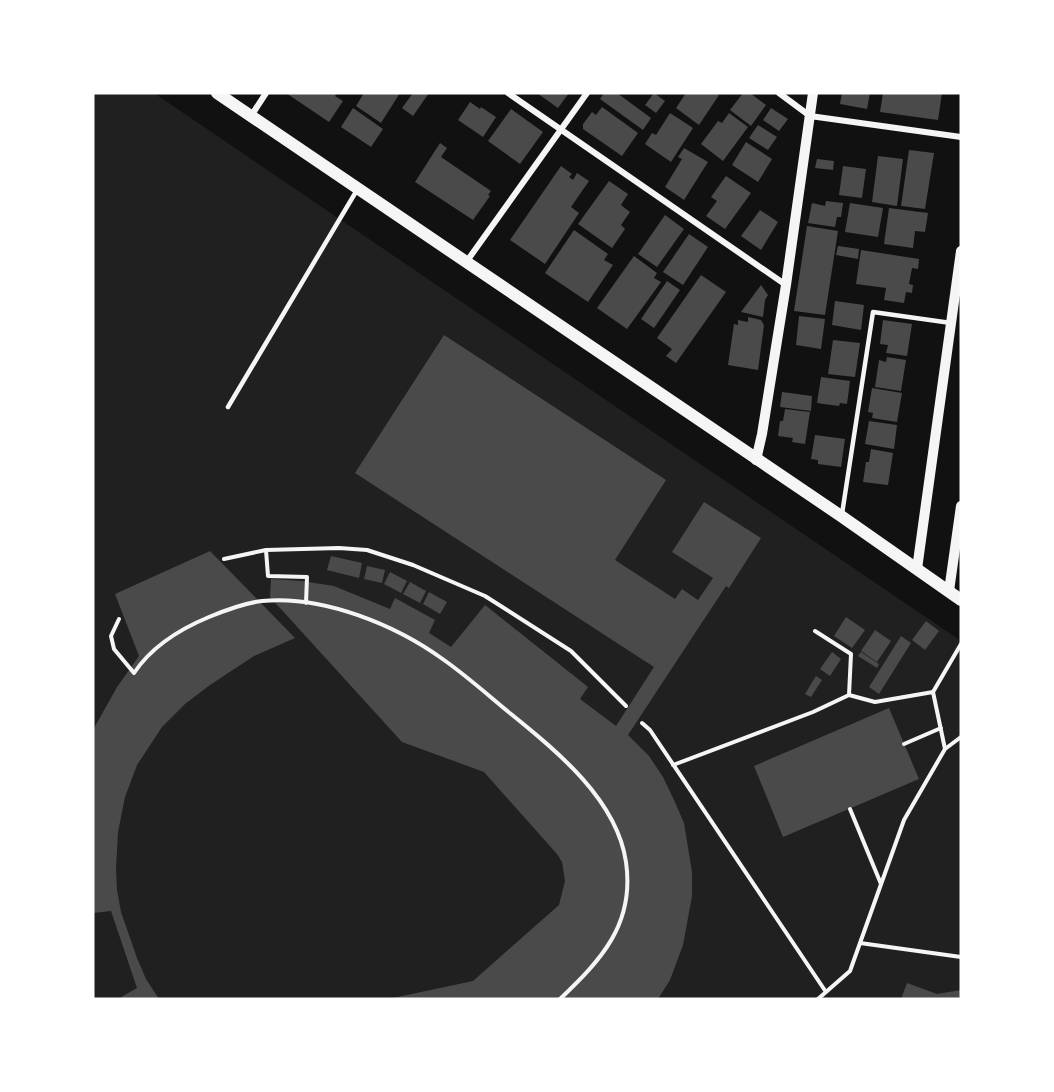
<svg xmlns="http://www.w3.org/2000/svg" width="1054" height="1092" font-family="Raleway,sans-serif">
	<rect width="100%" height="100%" fill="#111"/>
	<path fill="#202020" d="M93,93h61l807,548v358h-868z"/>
	<path fill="#4a4a4a" d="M286,93h51l-2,3 8,5 -14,21z
		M364,93h36l-19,30 -25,-17z
		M413,93h16l-16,23 -11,-8z
		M537,93h32l-11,15z
		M604,93h13l34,25 -8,12 -43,-31z
		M654,93l11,8 -9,12 -11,-8z
		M686,93h30l3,2 -20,30 -23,-17z
		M743,93h7l16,12 -15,21 -21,-16z
		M842,93h28l-3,16 -27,-5z
		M883,93h59l-4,27 -58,-8z
		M470,102l10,7 1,-2 15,10 -13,20 -25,-17z
		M602,107l36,26 -16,23 -39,-27v-5l9,-12 4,3z
		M353,108l30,21 -12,18 -30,-20z
		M771,108l17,11 -9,12 -16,-11z
		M511,109l32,23 -23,32 -32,-23z
		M670,113l23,15 -22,34 -26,-18 7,-11 4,2z
		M729,113l19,14 -25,34 -22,-17 17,-23 4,2z
		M758,125l19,12 -9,13 -19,-12z
		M746,142l26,17 -14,23 -26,-17z
		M440,143l7,5 -6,9 50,34 -3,4 2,1 -17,24 -58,-38z
		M684,148l24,14 -24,38 -19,-13 17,-28 -4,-2z
		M909,150l25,3 -9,56 -24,-3z
		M878,156l25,3 -6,47 -25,-4z
		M817,159l17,2 -1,9 -18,-2z
		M561,166l11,8 -3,3 4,3 4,-7 12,8 -18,26 8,6 -34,51 -35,-24z
		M843,166l23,3 -4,29 -23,-3z
		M726,176l25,17 -26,36 -19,-13 11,-15 -6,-4z
		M609,181l19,13 -7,11 9,7 -9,13 4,4 -13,19 -34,-24z
		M826,201l17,2 -2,14h-4l-2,10 -27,-4 4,-20 13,3z
		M850,203l33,5 -5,29 -33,-5z
		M889,208l39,5 -3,19 -10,-1 -2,17 -29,-4z
		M760,210l18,12 -17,28 -20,-14z
		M665,215l19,14 -27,38 -19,-13z
		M807,226l31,5 -13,84 -31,-4z
		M574,230l34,24 -4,6 9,5 -25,37 -43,-29z
		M689,234l19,13 -25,38 -20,-13z
		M838,246l21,3 -1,10 -22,-4z
		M861,250l58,9 -1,10 -6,-1 -3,16 4,1 -1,8 -6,-1 -2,11 -20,-3 2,-12 -30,-4z
		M634,256l23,17 -3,5 7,4 -34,47 -30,-21z
		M701,275l25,17 -50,71 -10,-7 6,-7 -15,-11z
		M667,281l13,9 -26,38 -13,-9z
		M761,285l7,10 -3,5 -2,17 -22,-5z
		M835,301l29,4 -3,25 -29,-5z
		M799,316l26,3 -4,30 -25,-4z
		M748,317l13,3 3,5 -6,45 -30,-5 6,-41 4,1v-5l10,2z
		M883,320l29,4 -5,32 -21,-3 2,-8 -8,-1z
		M444,335l222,145 -51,80 60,39 7,-10 16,11 15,-22 -41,-26 32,-50 57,36 -32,50 -3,-2 -98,149 21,21 14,21 11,23 10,23 8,49v24l-9,49 -13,35 -12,19h-270l85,-18 86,-76 6,-24 -3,-19 -5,-8 -73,-82 -82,-30 -132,-145 1,-18 31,2 32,5 56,23 5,-11 40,22 -6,13 22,14 34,-42 103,82 -8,12 36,27 38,-59 -299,-194z
		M833,340l27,3 -5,34 -27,-3z
		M887,357l19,3 -5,31 -26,-4 4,-27 7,2z
		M821,377l29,4 -3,23 -7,-1 -1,3 -22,-3z
		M872,388l30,5 -5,29 -25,-4 1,-5 -5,-1z
		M782,392l30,4 -1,15 -31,-4z
		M785,409l25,3 -5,32 -13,-2 1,-4 -15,-2 2,-15h3z
		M869,421l28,4 -3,24 -29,-5z
		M815,435l30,4 -4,28 -23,-3v-4l-7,-1z
		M871,449l22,4 -5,32 -25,-3 3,-20h3z
		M210,551l85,87 -41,18 -44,29 -25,19 -23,23 -25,38 -12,32 -7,35 -2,37 1,21 4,22 16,46 9,21 13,20h-41l19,-11 -26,-77 -18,2v-183l24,-43 22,-31 -24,-62z
		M331,556l31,7 -3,15 -32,-8z
		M367,566l18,4 -3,13 -18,-4z
		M390,572l17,9 -6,12 -17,-9z
		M410,582l16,9 -6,12 -17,-9z
		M429,592l18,10 -7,12 -17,-10z
		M846,617l19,13 -13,18 -18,-12z
		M926,621l13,10 -14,19 -13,-10z
		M875,630l16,11 -14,21 -16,-11z
		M901,636l10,7 -32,51 -10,-7z
		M832,652l9,7 -11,17 -10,-7z
		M861,652l18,12 -2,4 -19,-12z
		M816,676l6,4 -11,17 -6,-3z
		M889,708l30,71 -136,58 -29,-71z
		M907,983l30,11 24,-4v9h-60z"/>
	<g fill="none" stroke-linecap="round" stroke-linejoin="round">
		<path stroke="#f5f5f5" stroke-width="4" d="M224,559l42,-9
			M306,603l1,-26 -39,-1 -2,-26 73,-2 28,2 46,15 72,31 86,55 55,55
			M119,619l-8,17 3,13 20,24c18,-27 46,-44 75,-56 17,-7 35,-14 53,-16 61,-6 134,24 182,59 24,17 45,36 67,54 46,37 106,86 115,148 9,62 -25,98 -66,137
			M933,692l12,57
			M849,695l26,7 58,-10 28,-48
			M642,723l8,7 176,262
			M904,744l37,-16
			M673,765l140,-53 36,-17 2,-41 -36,-23
			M850,809l31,75
			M860,943l101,14
			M818,999l32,-28 54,-151 41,-71 16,-12"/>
		<path stroke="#f5f5f5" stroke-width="4.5" d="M228,407l129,-217
			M842,514l31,-202 78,11"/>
		<path stroke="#f5f5f5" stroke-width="6" d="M508,93l278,192
			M779,93l31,23 151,21
			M251,116l15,-23
			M467,261l120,-168"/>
		<path stroke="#f5f5f5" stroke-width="10" d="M756,460l6,-26 24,-149 27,-192
			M917,569l44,-318
			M949,591l12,-85"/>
		<path stroke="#f5f5f5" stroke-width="12" d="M217,93l624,423 120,84"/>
	</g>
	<rect width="1054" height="1092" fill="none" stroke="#ffffff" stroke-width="189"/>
</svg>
